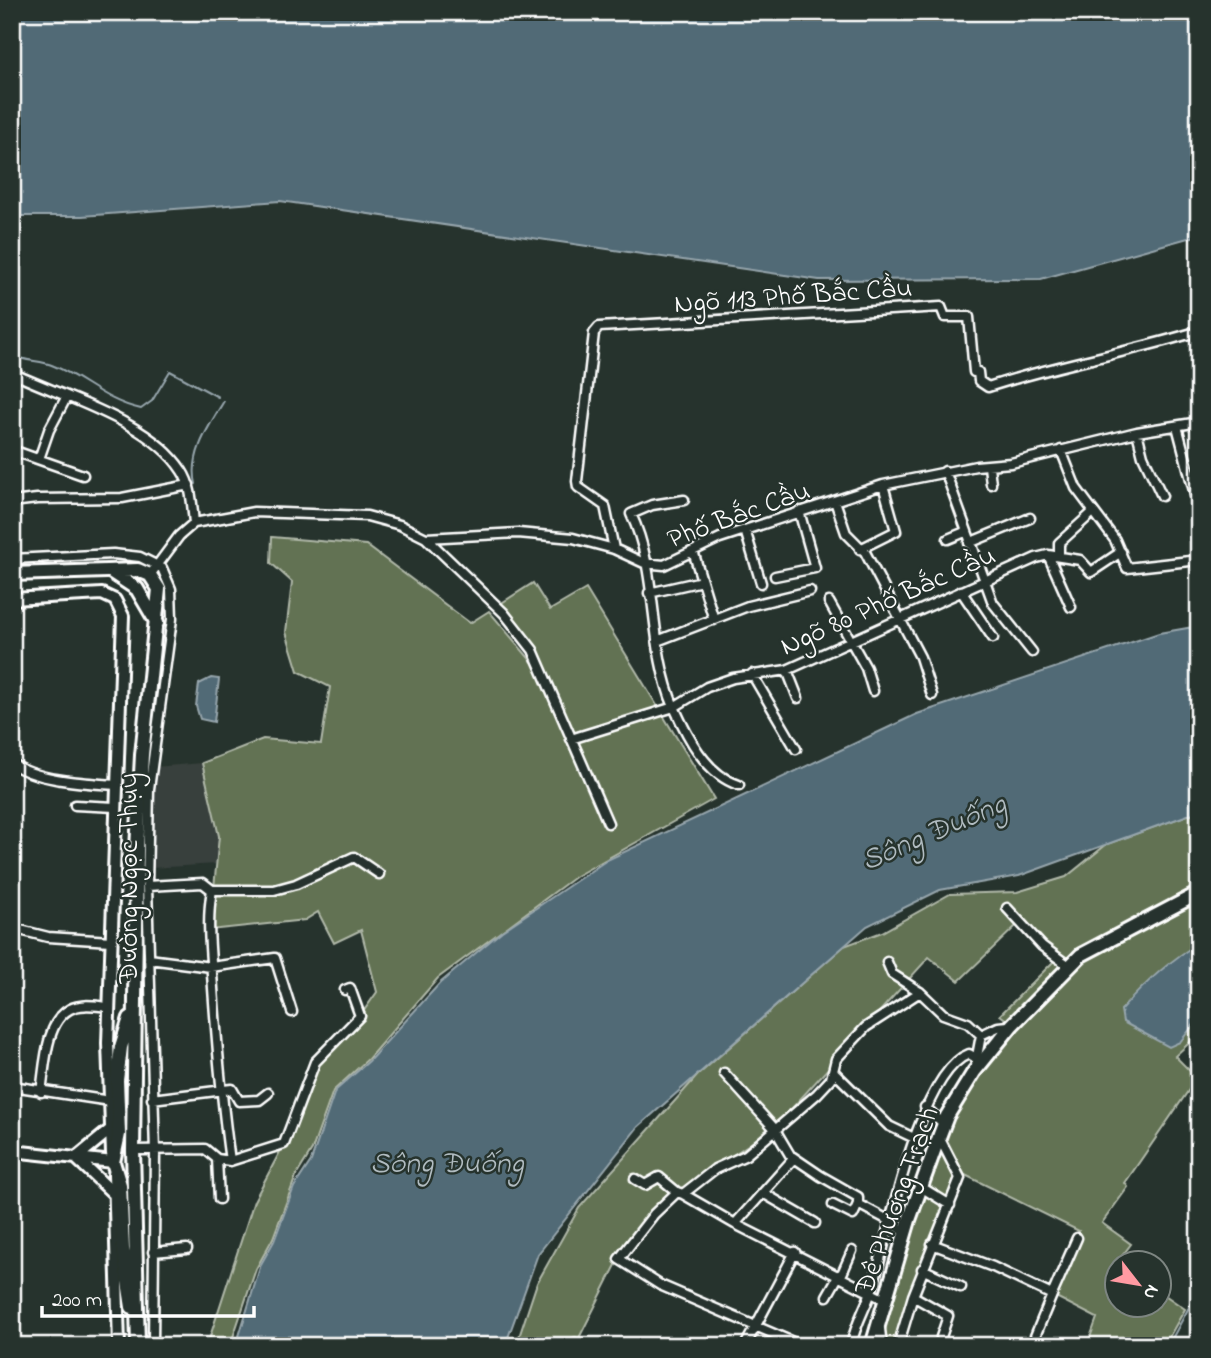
<svg xmlns="http://www.w3.org/2000/svg" width="1211" height="1358" font-family="'Indie Flower',sans-serif">
	<rect width="100%" height="100%" fill="#26332d"/>
	<filter id="ink" filterUnits="userSpaceOnUse"><feTurbulence type="fractalNoise" baseFrequency=".0143" numOctaves="2"/><feDisplacementMap in="SourceGraphic" scale="14" xChannelSelector="R" yChannelSelector="G"/><feConvolveMatrix kernelMatrix="1 2 1 2 8 2 1 2 1" color-interpolation-filters="sRGB"/></filter>
	<g filter="url(#ink)">
		<path fill="#373f3d" d="M202,763l17,73 -2,28 -66,4 3,-101z"/>
		<path fill="#627253" stroke="#b0b8a9" stroke-width="2" d="M272,537l94,8 104,78 19,-12 50,59 5,-4 -44,-62 33,-21 17,27 36,-21 128,210 -138,77 -138,102 -70,81 -35,32 -21,59 -16,26 -23,62 -17,31 -26,77h-23l47,-145 30,-57 31,-82 45,-46 17,-24 -16,-62 -27,13 -16,-31 -13,8 -95,10 9,-94 -17,-73 61,-24 58,5 9,-57 -32,-16 -12,-39 6,-50 -21,-19z
			M1199,811v223l-24,22 22,22 -72,105 3,4 -26,36 29,21 -15,20v42h42l1,-15 26,18 -21,37h-77l10,-28 -45,-23 27,-64 -118,-58 -64,173h-25l67,-209 73,-113 -12,-9 57,-57 -39,-34 -59,57 -30,-24 -155,171 -97,64 -58,67 -44,87h-59l21,-63 42,-75 119,-133 146,-129 38,-14 68,-38 67,-2 49,-15 41,-33z"/>
		<path fill="#516a76" stroke="#97a6ad" stroke-width="2" d="M12,12h1187v223l-158,44 -222,1 -539,-79 -198,15h-70z
			M1199,626v185l-180,65 -79,14 -73,36 -229,201 -100,127 -33,92h-269l25,-82 13,-23 20,-54 17,-26 24,-70 34,-30 71,-78 62,-52 105,-71 310,-146 242,-81z
			M211,678l8,1 -5,43 -14,-3 -4,-13 3,-22z
			M1199,943v75l-19,24 -11,5 -46,-25 -2,-12c22,-25 49,-50 78,-67z"/>
		<g fill="none" stroke-linecap="round" stroke-linejoin="round">
			<path stroke="#97a6ad" stroke-width="2" d="M12,355c14,7 28,5 42,11 30,12 52,36 87,43l11,-8 18,-30 48,26
				M196,484c-7,-30 13,-58 28,-83
				M1168,1346l31,-57"/>
			<g stroke="#fff" stroke-width="13">
				<path id="street" d="M12,373c53,25 138,48 170,98 10,15 10,35 12,52
					M1177,426l22,84
					M1137,432l6,24 19,40
					M12,450l71,25
					M1061,450l15,38 39,52 12,28 72,-8
					M39,459l10,-29 17,-32
					M989,466l2,18
					M945,471l48,132 39,49
					M684,500l-32,5 -21,9c28,59 17,132 43,193l33,-20 26,-9 54,-8 249,-112 12,-3 32,5 11,12 30,-20
					M835,501l11,32 19,19 55,105 12,38
					M12,502l25,-3 85,-1 67,-13
					M745,530l16,53
					M1199,533v3
					M426,538l78,75 29,37 75,173
					M948,539l17,-7
					M969,543l61,-25
					M614,549l-9,-43 -27,-19 -1,-6 17,-148 5,-6 342,-20 4,10h24l5,55h4l1,9 9,6c69,-23 141,-34 211,-56
					M860,549l36,-18 -13,-46
					M693,551l21,69
					M1048,555l23,52
					M1059,555v-12l33,-30
					M12,559l101,-5 27,3 22,11 9,21 1,30 -23,170 -2,97 8,266 -2,194
					M150,575l29,-39 15,-13 60,-11 113,4 33,9 26,13 92,-5 55,5 41,11 30,14 20,2 56,-27 163,-53 93,-19 35,-3 126,-31 62,-10
					M775,576l40,-8 -16,-57
					M961,591l32,47
					M649,593l53,-12
					M829,602l37,66 7,23
					M657,641l91,-35 62,-15
					M787,670l11,28
					M752,674l44,75
					M571,739l103,-32c13,29 32,68 65,78
					M12,763c23,18 75,20 104,22
					M75,805l40,2
					M147,886l56,-3 9,7
					M212,890c-6,32 -1,66 1,98 4,58 9,115 17,173
					M212,890h62l22,-6 58,-27 25,17
					M1007,908l35,38 27,20
					M12,928l36,9 63,4
					M149,959l62,8 64,-9 17,54
					M887,962l5,12 28,18 23,22 25,9 13,12 17,-8 11,-1
					M976,1062l5,-27
					M833,1071l56,55 25,12
					M724,1073l50,55 16,27 31,21 37,21v7l34,18 13,11
					M12,1086l98,15
					M41,1092c4,-24 4,-70 29,-83 11,-6 26,-3 39,-2
					M152,1099l80,-10 7,12 20,-1 9,-7
					M925,1107l19,17
					M133,1150l72,-1 12,10 13,2 54,-17 31,-82 45,-46 -10,-28 -5,2
					M217,1159l2,40
					M635,1179l10,6 14,-8 18,15
					M921,1187l29,18
					M763,1193l52,30
					M683,1194l52,30 150,76
					M833,1205l20,10 5,-11
					M735,1224l59,-66
					M932,1244l61,23 59,28 -21,51
					M153,1252l34,-3
					M922,1269l39,18
					M841,1276l11,-25
					M1052,1295l25,-57
					M827,1296l12,-21
					M913,1296l35,20 -7,21
					M880,1329l2,17
					M1148,1345l1,1
					M574,1346l1,-3 8,3
					M745,1346l50,-94
					M802,1346l-142,-61 -41,-26 35,-45 23,-22 6,2 32,-25 31,-14 71,-61 14,-15 5,-20 30,-32 54,-35
					M851,1346c4,-22 16,-40 22,-60 15,-51 46,-214 96,-232l7,4
					M898,1346l15,-50 47,-118 -21,-41"/>
			</g>
			<g stroke="#fff" stroke-width="16">
				<path id="secondary" d="M12,599l90,-5 13,6 8,16 -15,427 4,111
					M110,1130l-34,28 38,36
					M12,1151l101,11
					M114,1174l5,172"/>
			</g>
			<g stroke="#fff" stroke-width="18">
				<path id="primary" d="M110,571l27,18 20,34
					M12,574l126,-4 12,5 9,14 -17,166 -5,95 -4,300 5,196
					M130,1018l-9,29 -4,33 2,54 -6,28 7,23 3,64 9,58
					M872,1346l37,-126 30,-83 8,-21 27,-44 38,-47 69,-70 118,-62"/>
			</g>
			<use href="#street" stroke="#26332d" stroke-width="8"/>
			<use href="#secondary" stroke="#26332d" stroke-width="10"/>
			<use href="#primary" stroke="#26332d" stroke-width="12"/>
		</g>
	</g>
	<g text-anchor="middle" stroke-width="5" stroke-linejoin="round" paint-order="stroke">
		<g font-size="28" fill="#fff" stroke="#26332d">
			<text transform="translate(793 294) rotate(-4)" y="10">Ngõ 113 Phố Bắc Cầu</text>
			<text transform="translate(738 513) rotate(-20)" y="10">Phố Bắc Cầu</text>
			<text transform="translate(887 599) rotate(-24)" y="10">Ngõ 80 Phố Bắc Cầu</text>
			<text transform="translate(127 878) rotate(-90)" y="10">Đường Ngọc Thụy</text>
			<text transform="translate(895 1200) rotate(-70)" y="10">Đê Phương Trạch</text>
		</g>
		<g font-size="30" font-style="italic" fill="#b1bcc1" stroke="#26332d">
			<text transform="translate(933 831) rotate(-23)" y="10">Sông Đuống</text>
			<text x="447" y="1172">Sông Đuống</text>
		</g>
	</g>
	<rect width="1211" height="1358" fill="none" stroke="#26332d" stroke-width="42"/>
	<rect x="21" y="21" width="1169" height="1316" fill="none" stroke="#fff" stroke-width="2.5" filter="url(#ink)"/>
	<g transform="translate(1138 1284) rotate(121)"><circle r="33" fill="#26332d" stroke="#7d8581" stroke-width="2"/>
	<path d="M0-5L12 26L0 18L-12 26Z" fill="#ff9aa2"/>
	<text y="-10" font-size="19" font-weight="bold" text-anchor="middle" fill="#ffffff">N</text>
	</g>
	<path d="M42 1306v10h212v-10" fill="none" stroke="#ffffff" stroke-width="3.5"/>
	<text x="52" y="1306" font-size="21" fill="#ffffff" stroke="#26332d" stroke-width="5" paint-order="stroke">200 m</text>
</svg>
